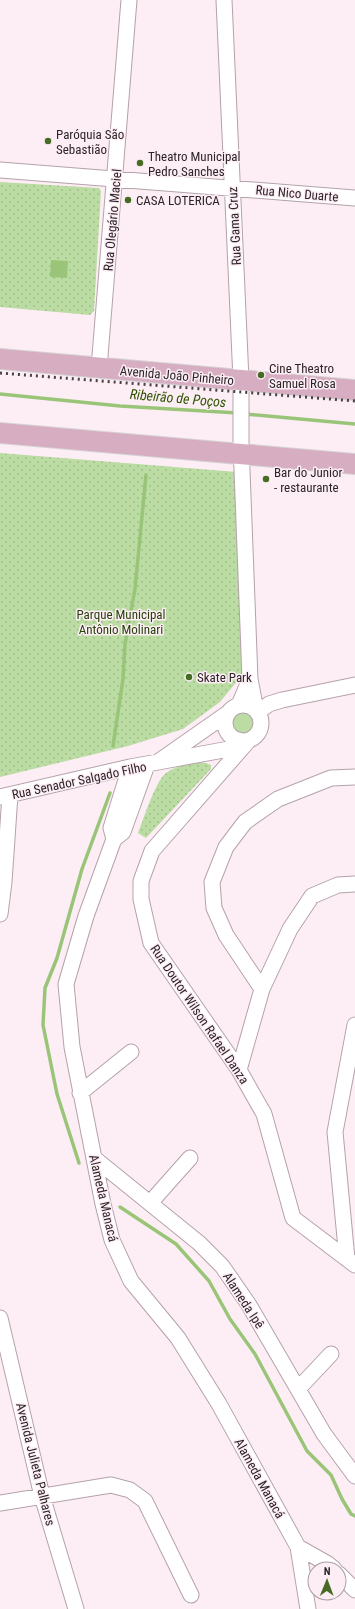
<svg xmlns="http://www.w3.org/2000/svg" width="355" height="1609" font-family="'Roboto Condensed',sans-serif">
	<defs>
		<pattern id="park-dots" width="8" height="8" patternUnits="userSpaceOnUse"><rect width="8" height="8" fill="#bbdca3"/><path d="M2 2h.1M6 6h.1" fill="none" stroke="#a1bd8c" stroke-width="1.8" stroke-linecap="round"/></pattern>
	</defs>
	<rect width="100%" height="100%" fill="#fdeef5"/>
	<path fill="#bbdca3" d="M231 723a12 12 0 1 1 24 0a12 12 0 1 1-24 0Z"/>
	<path fill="url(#park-dots)" d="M0,182l99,6 2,3 -7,120 -4,4 -90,-8z
		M0,453l237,19 6,202 -23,28 -37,27 -55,17 -128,31z
		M195,762l11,1 5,2v4l-65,69 -8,-5c6,-15 17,-51 28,-60 8,-6 20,-9 29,-11z"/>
	<path fill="#9ac579" d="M51,260l17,1 -1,17 -17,-1z"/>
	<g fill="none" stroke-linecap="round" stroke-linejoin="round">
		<path stroke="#9ac579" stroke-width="3.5" d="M0,394l120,12 118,7
			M245,414l110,10
			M113,746l10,-67 2,-35 10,-55 11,-114
			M79,1163l-22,-69 -14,-69 2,-37 12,-30 25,-89 28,-76
			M120,1207l56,37 33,37 21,38 25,35 52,97 24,24 11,24 9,15 4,2"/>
		<g stroke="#b4a2aa" stroke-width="17">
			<path id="minor" d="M224,0l17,380v64l9,235
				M0,170l355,28
				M99,368l30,-368
				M225 723a18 18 0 1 1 36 0a18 18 0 1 1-36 0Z
				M239,705l11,-26 6,31
				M258,712l11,-8 13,-4 73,-15
				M228,713l-70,49 71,-13 10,-9
				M249,740l-97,111 -11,30v18l10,44 88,127 25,44 29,104 62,47
				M130,767l-19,61 3,11 9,-7 24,-67
				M0,797l130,-30 28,-5
				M114,839l-28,77 -20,68 6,63 31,157 9,36 19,41 47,57 41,66 79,143 10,62
				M0,914l4,-32 6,-87
				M262,989l-36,-54 -12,-27 -2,-26 14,-35 19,-25 33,-23 53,-21 24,-1
				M239,1070l23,-81 28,-60 22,-33 26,-11 17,-1
				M80,1093l51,-41
				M94,1158l105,85 23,23 27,39 75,129 31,42
				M150,1203l40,-45
				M347,1259l-12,-127 20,-107
				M0,1318l42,178 34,113
				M298,1389l33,-35
				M0,1503l111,-18 19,5 15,11 46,94
				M298,1547l30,17 6,5
				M339,1574l16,16"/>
		</g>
		<g stroke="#d5d3d4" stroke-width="22">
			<path id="major" d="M0,359l355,31
				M0,433l355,31"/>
		</g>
		<use href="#minor" stroke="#fff" stroke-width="15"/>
		<use href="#major" stroke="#d6adc1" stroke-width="20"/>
		<path stroke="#494144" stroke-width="3" stroke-dasharray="2 4" stroke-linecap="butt" d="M0,373l355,28"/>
	</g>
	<g fill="#466b24" stroke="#fdeef5" stroke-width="1.5">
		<circle cx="48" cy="141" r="4"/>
		<circle cx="140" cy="163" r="4"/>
		<circle cx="128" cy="200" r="4"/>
		<circle cx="261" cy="375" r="4"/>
		<circle cx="266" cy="479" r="4"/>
		<circle cx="189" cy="677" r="4"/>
	</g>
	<g text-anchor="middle" stroke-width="3" stroke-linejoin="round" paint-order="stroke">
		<g font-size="13" fill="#2c2528" stroke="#fdeef5" text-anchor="start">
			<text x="56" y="139">Paróquia São<tspan x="56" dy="15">Sebastião</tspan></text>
			<text x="148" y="161">Theatro Municipal<tspan x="148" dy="15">Pedro Sanches</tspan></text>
			<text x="136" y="205">CASA LOTERICA</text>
			<text x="269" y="373">Cine Theatro<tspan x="269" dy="15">Samuel Rosa</tspan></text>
			<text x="274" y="477">Bar do Junior<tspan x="274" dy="15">- restaurante</tspan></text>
			<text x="197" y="682">Skate Park</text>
		</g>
		<g font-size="13" fill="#2c2528" stroke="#fdeef5">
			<text transform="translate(297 193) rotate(5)" y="5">Rua Nico Duarte</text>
			<text transform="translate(112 220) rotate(-85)" y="5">Rua Olegário Maciel</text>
			<text transform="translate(234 226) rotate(-93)" y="5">Rua Gama Cruz</text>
			<text transform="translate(177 375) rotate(5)" y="5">Avenida João Pinheiro</text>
			<text transform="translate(79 780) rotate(-12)" y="5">Rua Senador Salgado Filho</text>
			<text transform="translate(200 1014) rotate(56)" y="5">Rua Doutor Wilson Rafael Danza</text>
			<text transform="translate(104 1198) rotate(77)" y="5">Alameda Manacá</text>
			<text transform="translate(244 1300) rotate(57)" y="5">Alameda Ipê</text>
			<text transform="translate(36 1464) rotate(76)" y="5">Avenida Julieta Palhares</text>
			<text transform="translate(260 1478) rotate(61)" y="5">Alameda Manacá</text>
		</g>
		<g font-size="13" fill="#26410a" stroke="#fdeef5">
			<text x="121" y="619">Parque Municipal<tspan x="121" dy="15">Antônio Molinari</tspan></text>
		</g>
		<g font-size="14" font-style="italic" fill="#2e5300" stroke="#fdeef5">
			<text transform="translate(178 398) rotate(5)" y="5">Ribeirão de Poços</text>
		</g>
	</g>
	<g transform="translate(327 1581) rotate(1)"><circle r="19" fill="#fdeef5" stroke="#a99ea3"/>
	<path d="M0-3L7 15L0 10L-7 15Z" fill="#466b24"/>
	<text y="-6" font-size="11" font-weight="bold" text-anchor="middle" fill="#2c2528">N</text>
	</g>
</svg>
